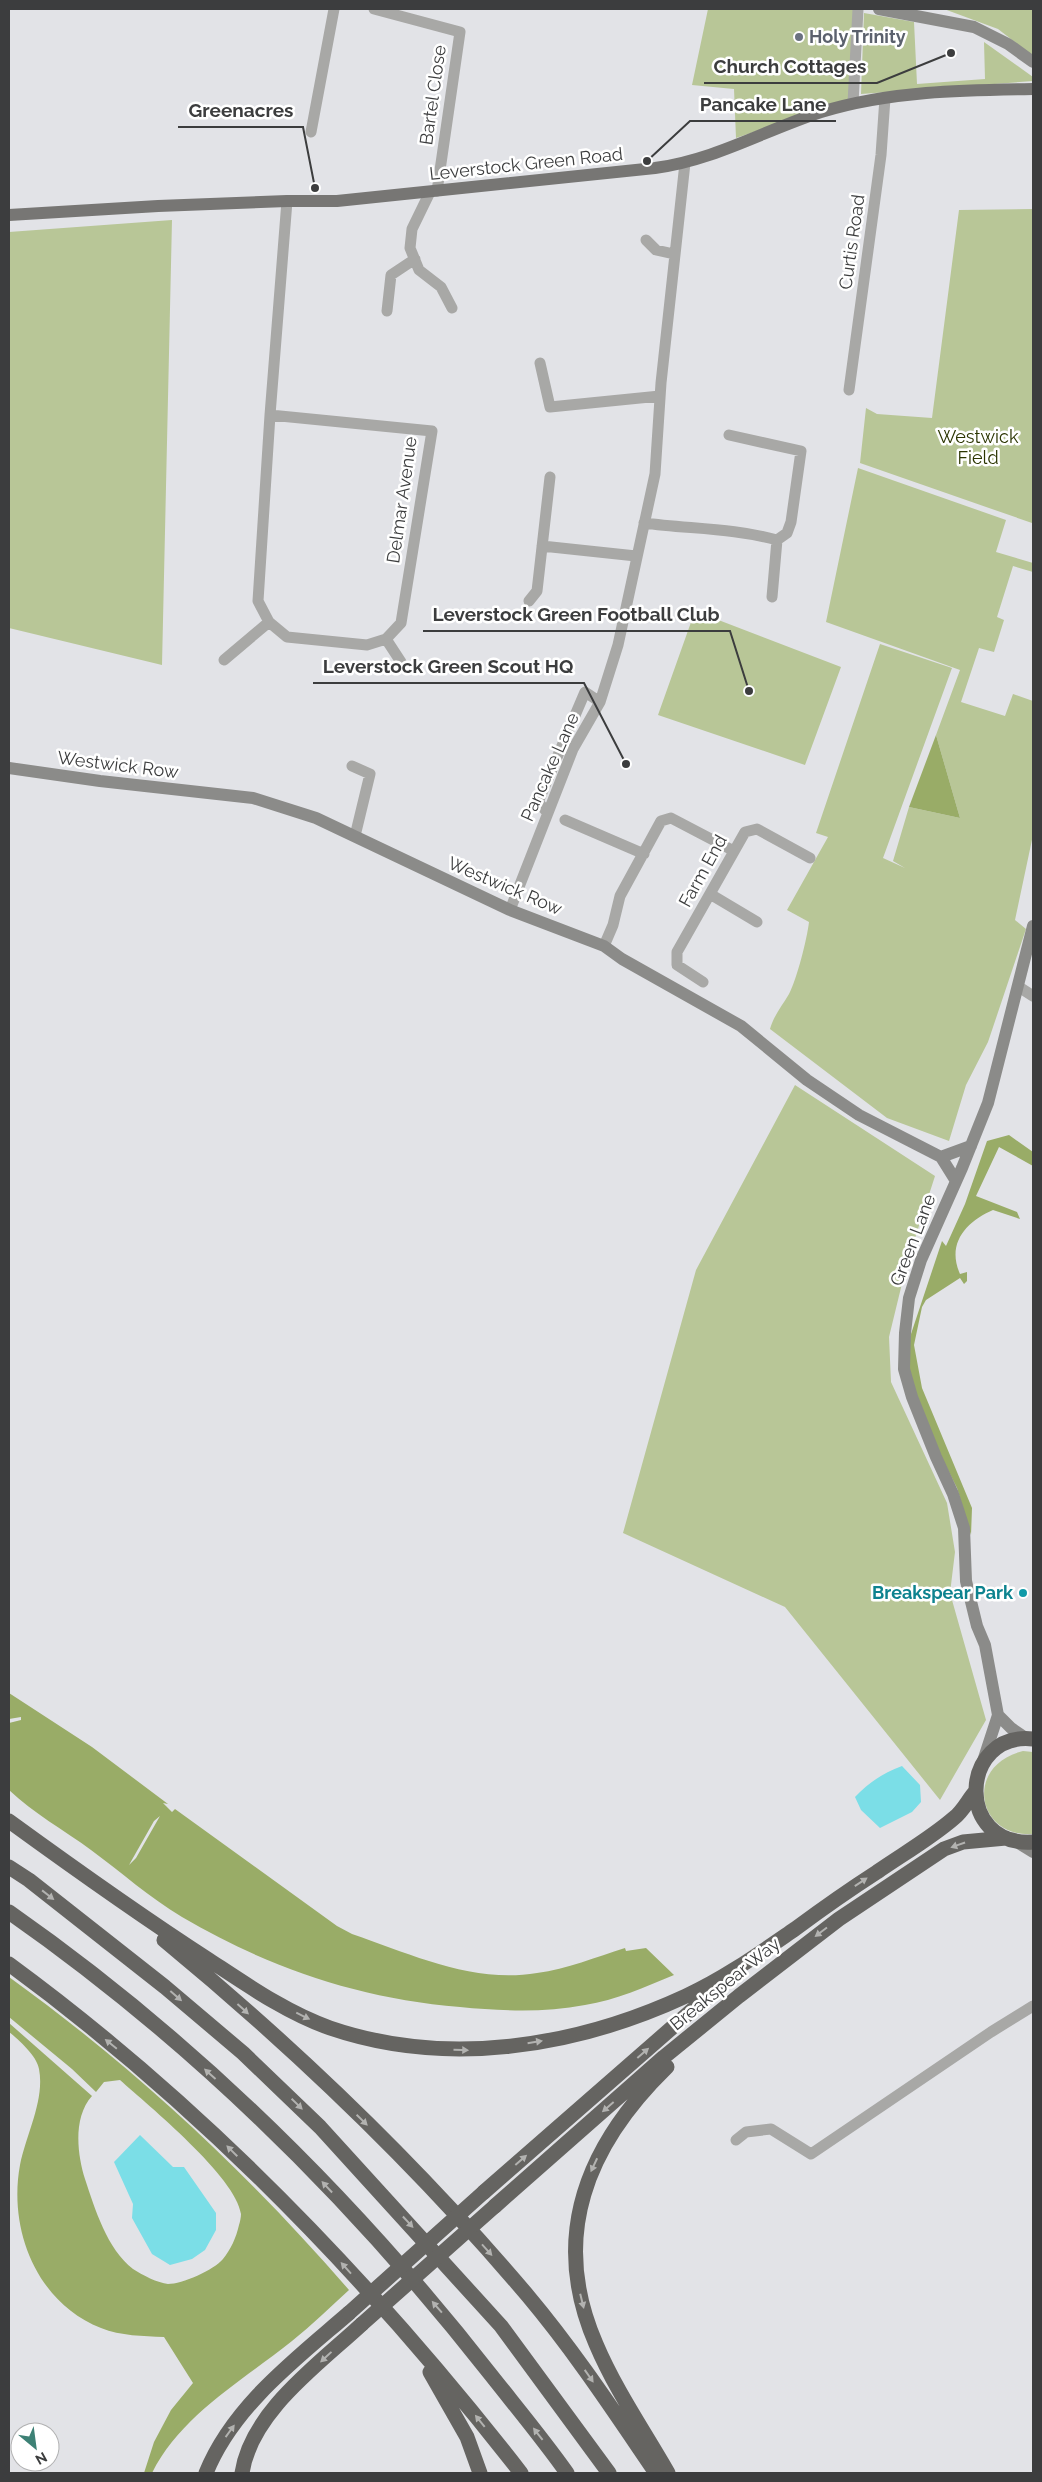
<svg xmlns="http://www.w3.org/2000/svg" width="1042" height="2482" font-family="Raleway,sans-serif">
	<rect width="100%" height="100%" fill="#e2e3e7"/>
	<path fill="#b8c697" d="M708,9h147l-4,90 -115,39 -2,-49 -42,-4z
		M944,9h89v47l-35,-27z
		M864,13l50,9 3,62 68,-5 -1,-37 49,35v4l-172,13z
		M1033,209v311l-1,3 -172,-60 6,-55 11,6 55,4 27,-208z
		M172,220l-10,445 -153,-37v-396z
		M858,468l148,52 -10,32 37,11v9l-20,-6 -16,51 7,3 -10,32 -15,-4 -18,54 44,14 8,-22 20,7v134l-18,85 11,9 -38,113 -22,43 -17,56 -62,-23 -117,-89c4,-14 12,-23 19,-35 8,-15 18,-55 20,-72l-22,-12 41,-73 -12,-4 64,-189 72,24 -69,190 22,10 -12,-7 16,-54 51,11 -24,-83 24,-65 -134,-48z
		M695,611l146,56 -36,98 -147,-50z
		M795,1085l140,91 -28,87 -18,74 2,45 56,121 8,49 -5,41 36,127 -46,80 -155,-193 -162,-74 73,-263z
		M1023,1751l10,1v82c-57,4 -69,-69 -10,-83z"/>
	<path fill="#99ac67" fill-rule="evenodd" d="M936,735l24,83 -51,-11z
		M1009,1135l24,17v14l-34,-19 -23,49 41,16 3,7 -27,-9c-26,11 -47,33 -33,64l7,-2v9l-3,3 -4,-6 -34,22 -4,7 -8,38 8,43 50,120 -1,27 -14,-47 -39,-77 -8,-36 -2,-32 34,-102 4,5 19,-42 22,-63z
		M9,1693l83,54 76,57 -5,-1 9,9 3,-3 162,117 15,8c59,20 121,50 185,39 30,-4 59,-16 88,-25l1,3 20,-3 28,27c-29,12 -58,25 -89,30 -41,8 -84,6 -125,2 -102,-9 -189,-38 -278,-90 -32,-19 -61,-45 -91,-67 -27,-20 -58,-37 -82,-60v-67l12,-3v-3l-12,2zM160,1816l-24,42 -7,7 25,-44z
		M9,1977c125,90 239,196 340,313 -19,17 -37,35 -57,51 -50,40 -111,74 -140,132h-8l10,-31 17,-32 22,-27 -29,-46c-21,-1 -43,-1 -63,-9 -64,-25 -93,-98 -81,-163 6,-30 25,-65 19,-96 -2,-13 -20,-29 -30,-37v-9l83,73c-19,21 -15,58 -7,83 10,30 22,70 48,90 9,6 25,14 35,15 14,0 46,-14 55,-25 8,-10 13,-21 16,-34 1,-3 2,-8 2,-11 -5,-37 -92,-108 -121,-134l-16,2 -8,10 -24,-23 -63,-52z"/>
	<path fill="#7bdee7" d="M902,1766l18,19 1,17 -9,10 -32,16 -19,-18 -6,-13c13,-14 28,-24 47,-31z
		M140,2135l33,32h11l32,46v17l-11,20 -13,9 -22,6 -18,-11 -20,-36 1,-14 -19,-42z"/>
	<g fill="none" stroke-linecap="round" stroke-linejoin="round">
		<path stroke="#a8a8a6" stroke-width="11" d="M374,9l86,23 -23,159
			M853,103l5,-94
			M311,132l23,-123
			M430,192l-18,37 -2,19 9,22 22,17 11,21
			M646,240l10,10 18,4
			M387,311l4,-36 24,-16
			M540,363l10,44 110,-11
			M849,390l32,-235 4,-57
			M270,415l162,16 -31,192 -15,16 -19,6 -80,-8 -18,-15 -11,-21 12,-186 17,-214
			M729,435l72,16 -10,71 -4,11 -10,7 -5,57
			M644,523c44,6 90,5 133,17
			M542,546l94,10
			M529,601l8,-10 13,-114
			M386,639l15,23
			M224,660l45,-38
			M352,766l18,8 -15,62
			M547,812l-9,-10 47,-110 15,10
			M565,820l79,34
			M710,894l47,28
			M510,910l63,-161 27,-47 18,-57 37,-171 6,-91 24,-220
			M604,946l9,-21 7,-29 41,-75 10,-3 63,33
			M703,982l-26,-17v-13l68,-120 12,-3 53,29
			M1019,987l14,9
			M736,2140l10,-8 25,-3 40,25 180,-122 42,-26"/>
		<path stroke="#8b8b89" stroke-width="12" d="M879,9l95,18 34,17 25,18
			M9,768l91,13 153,17 63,20 194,92 94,36 18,13 119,67 66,54 52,35 82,42 15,24
			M941,1157l30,-11
			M998,1715l13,13 16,11
			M983,1761l15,-46 -13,-70 -8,-19 -11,-45 -2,-53 -11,-34 -17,-37 -24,-60 -8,-28 1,-36 4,-35 12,-38 41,-92 26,-65 45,-177
			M1017,1842l16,10"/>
		<path stroke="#777674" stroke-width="12" d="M9,215l149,-9 129,-5h50l318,-33c60,-8 110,-38 166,-56 69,-21 141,-22 212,-23"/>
		<path stroke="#656461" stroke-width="15" d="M1033,1739c-73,-8 -79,108 0,103
			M9,1821c66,48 132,95 200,139 38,25 78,53 121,68 117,40 246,19 356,-32 39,-18 74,-43 109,-67 27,-20 54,-39 82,-57 26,-18 54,-34 77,-54 9,-7 14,-18 21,-26
			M9,1867l20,13 136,107 78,66 77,74 181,199 108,147
			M9,1912c183,128 345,288 482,463 26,33 52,64 76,98
			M164,1940c131,108 255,227 364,356 47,56 87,117 128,177
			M9,1964c195,143 364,319 512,509
			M667,2067c-80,78 -118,169 -71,277 19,45 48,87 72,129
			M484,2192l238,-208
			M495,2206l169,-149 75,-61 100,-77 105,-70 19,-7 43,-4
			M430,2372l37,65 13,36
			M206,2473c27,-67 90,-114 143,-160
			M242,2473c9,-61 77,-109 120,-149"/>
		<path stroke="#656461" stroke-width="15" d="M349,2313l135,-121
			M362,2324l133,-118"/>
	</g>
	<defs><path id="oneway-solid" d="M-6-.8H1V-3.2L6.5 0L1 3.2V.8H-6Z" transform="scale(1.25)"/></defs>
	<g fill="#b2b2b0">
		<use href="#oneway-solid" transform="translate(958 1845) rotate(161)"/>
		<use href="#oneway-solid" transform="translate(861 1882) rotate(-34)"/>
		<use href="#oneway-solid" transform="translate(48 1895) rotate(38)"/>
		<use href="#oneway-solid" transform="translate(821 1932) rotate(143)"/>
		<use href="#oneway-solid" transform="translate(176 1996) rotate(41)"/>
		<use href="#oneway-solid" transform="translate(243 2009) rotate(42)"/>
		<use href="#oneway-solid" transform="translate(303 2016) rotate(26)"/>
		<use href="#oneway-solid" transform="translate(535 2042) rotate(-9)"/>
		<use href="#oneway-solid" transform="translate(111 2044) rotate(-141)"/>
		<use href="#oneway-solid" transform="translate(461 2050) rotate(1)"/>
		<use href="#oneway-solid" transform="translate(643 2053) rotate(-41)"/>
		<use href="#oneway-solid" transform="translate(210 2074) rotate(-138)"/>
		<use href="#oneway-solid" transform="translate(297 2104) rotate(44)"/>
		<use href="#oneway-solid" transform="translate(608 2107) rotate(139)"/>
		<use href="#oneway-solid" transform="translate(362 2120) rotate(44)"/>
		<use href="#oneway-solid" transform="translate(232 2151) rotate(-135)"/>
		<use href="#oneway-solid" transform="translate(521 2160) rotate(-41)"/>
		<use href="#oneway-solid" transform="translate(594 2165) rotate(115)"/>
		<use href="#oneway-solid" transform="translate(327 2187) rotate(-133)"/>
		<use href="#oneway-solid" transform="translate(408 2222) rotate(47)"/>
		<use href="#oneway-solid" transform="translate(487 2250) rotate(48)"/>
		<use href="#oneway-solid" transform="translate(346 2268) rotate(-132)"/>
		<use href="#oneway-solid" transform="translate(582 2301) rotate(76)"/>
		<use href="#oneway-solid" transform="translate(437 2307) rotate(-131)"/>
		<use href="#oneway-solid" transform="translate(326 2357) rotate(137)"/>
		<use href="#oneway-solid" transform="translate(589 2376) rotate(55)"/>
		<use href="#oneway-solid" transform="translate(480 2421) rotate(-129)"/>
		<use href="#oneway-solid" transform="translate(230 2431) rotate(-54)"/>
		<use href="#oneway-solid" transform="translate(538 2434) rotate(-128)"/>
	</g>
	<circle fill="#6b7280" stroke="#fff" stroke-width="2" cx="799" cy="37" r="5"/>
	<circle fill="#0f9aa8" stroke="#fff" stroke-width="2" cx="1023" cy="1593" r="5"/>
	<g text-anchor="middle" stroke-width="5" stroke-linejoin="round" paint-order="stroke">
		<g font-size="18" font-weight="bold" fill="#5b616d" stroke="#fff" text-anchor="start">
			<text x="809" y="43">Holy Trinity</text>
		</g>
		<g font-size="18" fill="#3c3d3e" stroke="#fff">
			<text transform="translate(433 95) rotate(-82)" y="6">Bartel Close</text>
			<text transform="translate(526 164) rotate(-6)" y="6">Leverstock Green Road</text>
			<text transform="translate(852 242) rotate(-82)" y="6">Curtis Road</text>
			<text transform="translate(402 500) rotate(-82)" y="6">Delmar Avenue</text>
			<text transform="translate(118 765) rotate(7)" y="6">Westwick Row</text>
			<text transform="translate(550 767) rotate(-66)" y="6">Pancake Lane</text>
			<text transform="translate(703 871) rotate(-61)" y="6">Farm End</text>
			<text transform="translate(505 886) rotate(23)" y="6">Westwick Row</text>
			<text transform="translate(913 1240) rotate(-69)" y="6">Green Lane</text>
			<text transform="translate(725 1984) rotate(-39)" y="6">Breakspear Way</text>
		</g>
		<g font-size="18" fill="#2b3500" stroke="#fff">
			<text x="978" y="443">Westwick<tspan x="978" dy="21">Field</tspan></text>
		</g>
		<g font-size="18" font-weight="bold" fill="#0d838f" stroke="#fff" text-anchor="end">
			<text x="1013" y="1599">Breakspear Park</text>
		</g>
	</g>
	<path fill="none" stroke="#3c3d3e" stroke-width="2" d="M951 53L877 83H704M647 161L690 121H836M315 188L303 127H178M749 691L730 631H423M626 764L584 683H313"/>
	<g fill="#3c3d3e" stroke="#fff" stroke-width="2">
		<circle cx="951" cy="53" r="5"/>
		<circle cx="647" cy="161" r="5"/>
		<circle cx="315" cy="188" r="5"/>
		<circle cx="749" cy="691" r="5"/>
		<circle cx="626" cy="764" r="5"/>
	</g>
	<g font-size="19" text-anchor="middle" font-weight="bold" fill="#3c3d3e" stroke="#fff" stroke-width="5" stroke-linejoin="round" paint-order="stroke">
		<text x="790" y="73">Church Cottages</text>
		<text x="763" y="111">Pancake Lane</text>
		<text x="241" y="117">Greenacres</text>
		<text x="576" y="621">Leverstock Green Football Club</text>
		<text x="448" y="673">Leverstock Green Scout HQ</text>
	</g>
	<rect width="1042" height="2482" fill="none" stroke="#3c3d3e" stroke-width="20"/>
	<g transform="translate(35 2447) rotate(151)"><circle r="24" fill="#ffffff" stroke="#b1b1b2"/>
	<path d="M0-4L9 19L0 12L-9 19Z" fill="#3d8175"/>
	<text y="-8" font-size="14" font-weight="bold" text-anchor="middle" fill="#3c3d3e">N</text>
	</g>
</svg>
